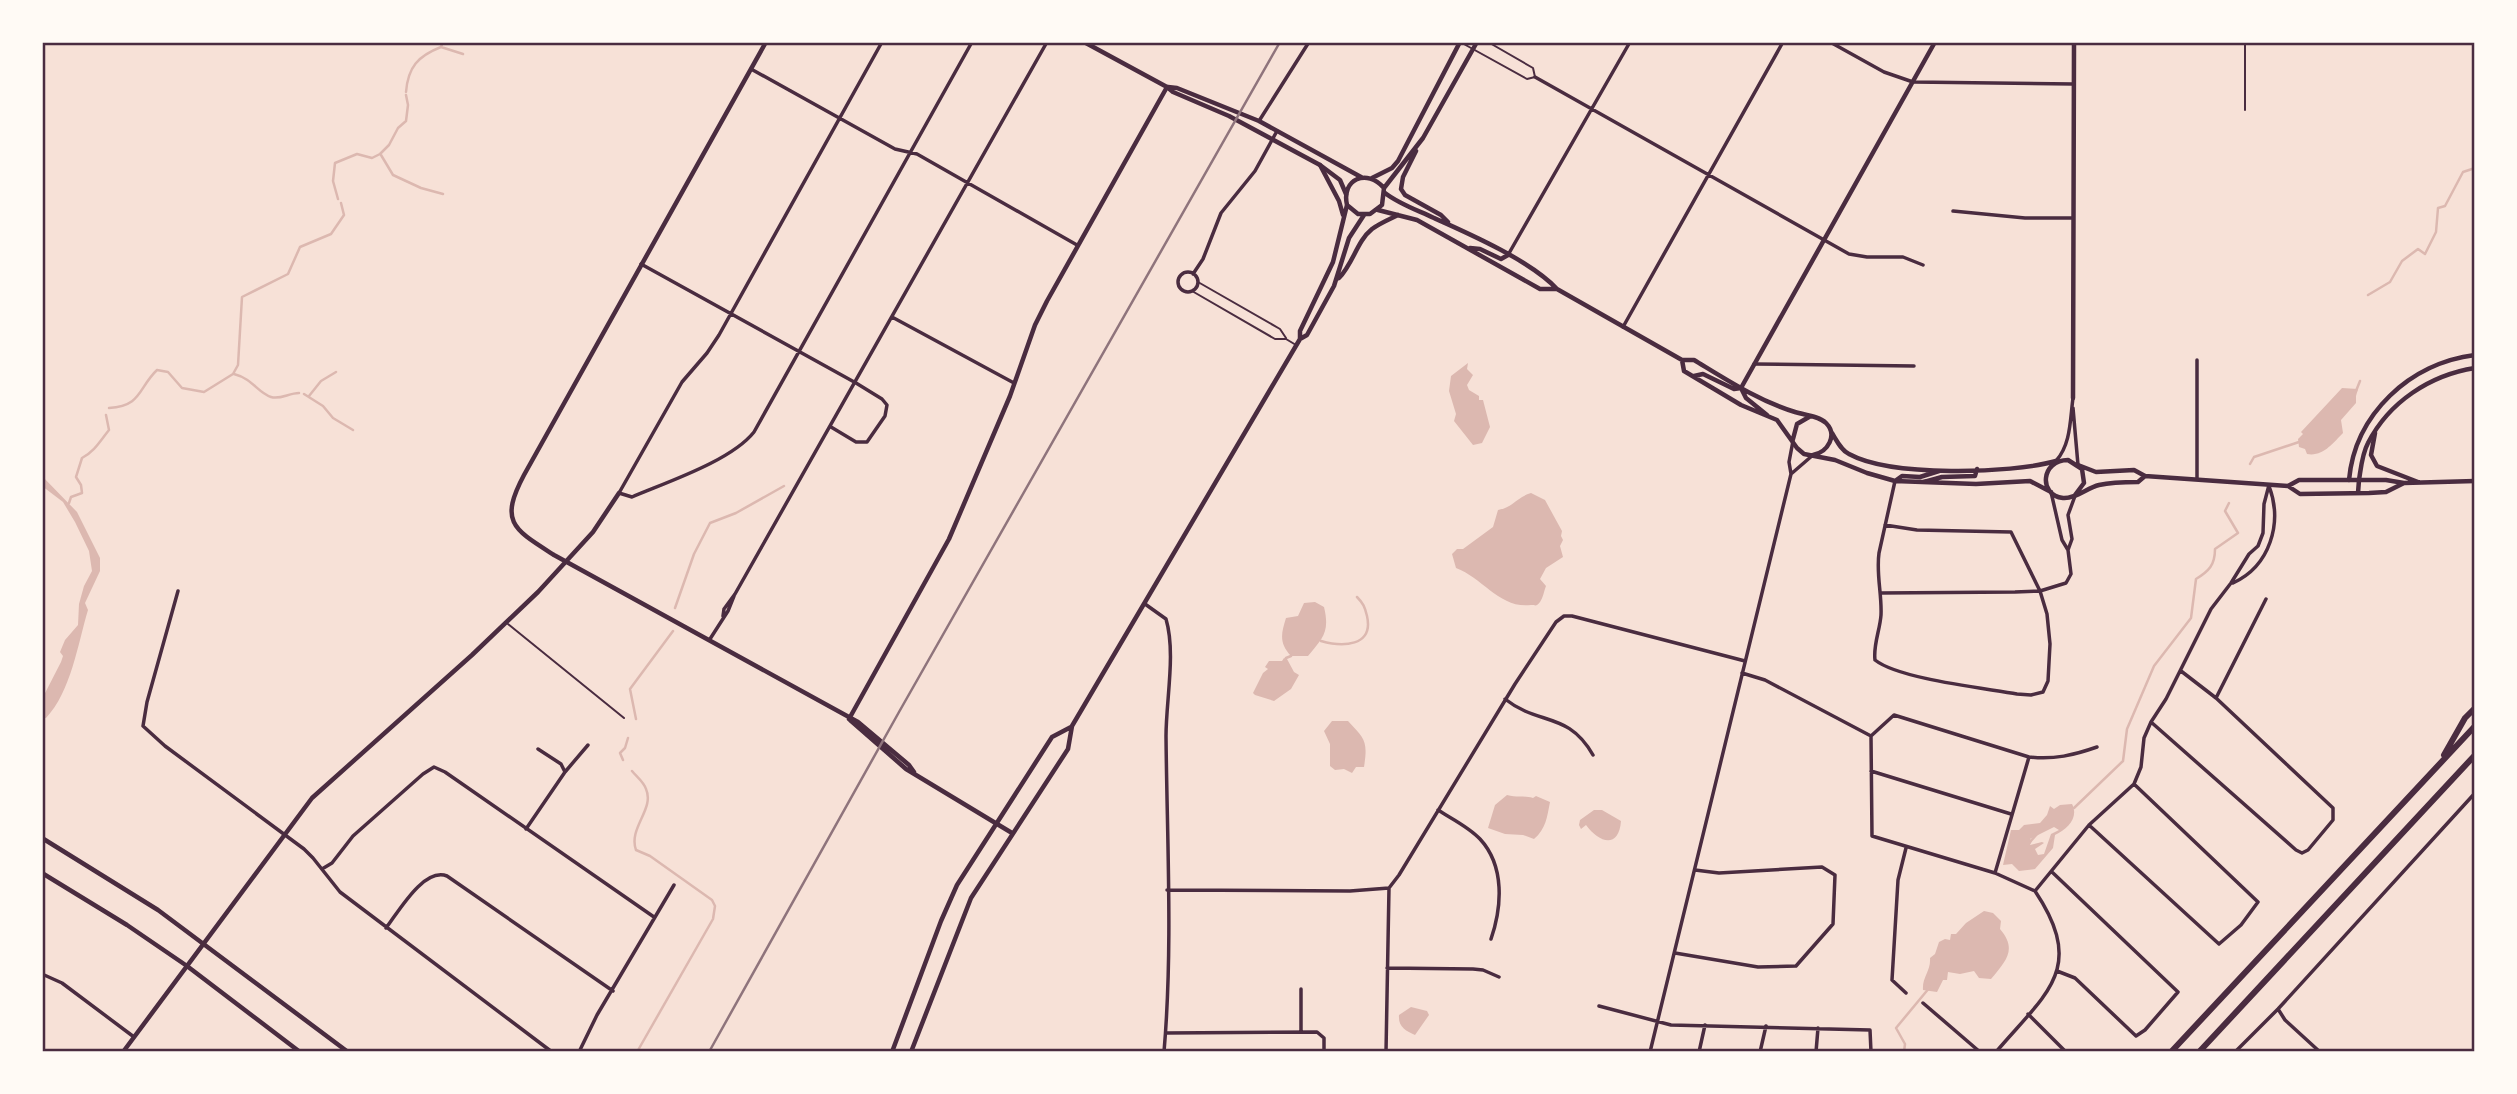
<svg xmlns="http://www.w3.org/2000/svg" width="2517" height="1094" font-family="'Source Serif 4',serif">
	<rect width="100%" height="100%" fill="#f7e1d7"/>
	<path fill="#dcb8b0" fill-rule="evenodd" d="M1468,363l-1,6 6,6 -6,10 2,5 10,6v4h4l7,27 -8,16 -9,2 -19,-24 2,-7 -7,-23 2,-15z
		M2342,388l16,1 -2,7v7l-15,17 2,13c-10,10 -20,24 -36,21l-2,-5 -6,-2 -1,-8 5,-5 -2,-2z
		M42,476l35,36 23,46v13l-15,32 3,7c-10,33 -17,82 -42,108l-4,-1v-18l19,-37 2,-6 -3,-4 5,-12 13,-15 1,-21 5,-18 8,-15 -3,-20 -14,-29 -12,-20 -21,-16z
		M1531,493l14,7 17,31 -1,5 2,4 -3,6 3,11 -17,11 -6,11 6,7c-2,5 -3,12 -6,16 -4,5 -4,3 -9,3 -31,4 -48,-27 -75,-37l-4,-14 5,-5h6l30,-22 5,-17c16,-3 17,-12 33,-17z
		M1315,602l9,5c6,25 -1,31 -16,49h-17c-12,-13 -10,-22 -5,-38l12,-2 6,-13z
		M1284,658l3,1 7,13 5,3 -8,14 -17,12 -19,-6 -2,-2 10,-20 5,-4 -3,-2 4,-6h13z
		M1332,721h16c17,18 20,20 16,46h-8l-4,6 -8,-4 -9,1 -5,-4v-22l-6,-13z
		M1507,795c9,3 16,0 26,3l3,-2 14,6c-3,15 -4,27 -16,37l-11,-4 -18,-1 -17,-6 7,-23z
		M2072,804c7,13 -4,25 -17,31l-2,13 -18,21 -16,2 -7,-7 -9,1 8,-35h8l5,-5 16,-2 7,-8 3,-9 4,3 6,-4zM2054,827l5,3 -8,4 -7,20 -6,1 -3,-6 9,-6 -2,-1 -12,3 2,-4 -2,-2z
		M1594,810h8l19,11c-2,28 -22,22 -35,4l-5,4 -2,-4 1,-5z
		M1984,911l9,2 8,8 -1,8c17,20 7,31 -9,50l-12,-1 -5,-7 -14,3 -12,-2 -1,8h-4l-6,12 -14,-2c-1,-13 8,-19 7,-32l5,-4 4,-12 6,-3 5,1 1,-6h5l10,-11z
		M1411,1007l16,4 2,4 -14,20c-9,-4 -17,-8 -16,-20z"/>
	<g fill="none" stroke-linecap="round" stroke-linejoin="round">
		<path stroke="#dcb8b0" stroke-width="2.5" d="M441,47l22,7
			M406,92c2,-25 12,-36 35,-45l2,-5
			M381,155l12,20 28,13 22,6
			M338,199l-5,-18 2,-18 22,-9 15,4 8,-4 9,-9 9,-17 8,-7 2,-16 -2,-10
			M2368,295l22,-13 12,-21 16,-12 7,5 11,-22 2,-24 7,-2 18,-34 12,-4
			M234,374c19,5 23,18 37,23 9,3 18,-4 28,-4
			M2356,391l4,-10
			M304,394l19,12 10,12 20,12
			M309,396l12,-15 15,-9
			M109,408c33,-2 29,-20 48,-38l11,2 14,16 22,4 29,-18 5,-9 4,-68 46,-23 12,-27 31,-13 13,-19 -3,-12
			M2250,464l4,-7 45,-15
			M69,503l2,-6 11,-4 -1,-8 -5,-8 6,-19c13,-7 18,-17 27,-28l-3,-15
			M675,608l19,-54 16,-31 26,-10 48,-27
			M1321,641c21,6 53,6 46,-25 -2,-9 -4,-13 -10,-19
			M1286,658l5,-2
			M636,719l-6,-30 43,-58
			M623,760l-3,-7 5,-5 3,-10
			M632,771c4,5 12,11 14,18 9,20 -18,39 -10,61l14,6 62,44 3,6 -2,13 -76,133
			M2074,808l49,-47 4,-32 27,-63 37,-48 5,-39c13,-8 19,-14 19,-30l23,-16 -13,-22 4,-8
			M2029,843l9,-10
			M1904,1052l1,-8 -9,-16 34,-41"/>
		<path stroke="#4a2c40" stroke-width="2" d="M1462,43l65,36 8,-2 -2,-9 -45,-26
			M2245,110v-68
			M1198,282l82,47 6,9
			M1192,291l83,48h11l10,6
			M508,624l116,94"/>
		<path stroke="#4a2c40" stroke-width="3.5" d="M882,42l-163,293 -12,18 -25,29 -63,111 13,4c35,-15 99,-36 122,-65l218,-390
			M1830,42l54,30 29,10 160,2
			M751,69l144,80 22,5 160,91
			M1535,77l314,177 18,3h36l20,8
			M1259,121l50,-79
			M1953,211l72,7h48
			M1508,255l122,-213
			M641,264l215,119 26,16 5,6 -2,11 -18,26h-11l-25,-15
			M1178 282a10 10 0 1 1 20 0a10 10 0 1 1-20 0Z
			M1193,274l10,-15 18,-46 34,-42 22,-40
			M892,317l122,66
			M1623,327l160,-285
			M2197,360v118
			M1754,364l160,2
			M2073,408l5,57
			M2056,461c15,-17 14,-41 17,-63
			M1791,474l22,-19
			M2051,492l11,48 6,10
			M1885,525l32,5 94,2 29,59 7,23 3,30 -2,37 -5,11 -12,3 -14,-1c-33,-6 -118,-15 -142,-34 -2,-15 5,-30 6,-45 1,-21 -5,-41 -2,-62l16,-72
			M2233,583c37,-17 50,-60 36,-97
			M178,591l-31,111 -4,24 22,20 139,103 9,9 27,34 212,160
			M1880,593l135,-1 25,-1 26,-8 5,-9 -3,-24 4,-11 -4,-24 7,-19
			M1145,604l21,15c10,34 0,81 0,117 1,105 7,211 -2,316
			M723,616l1,-7 11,-15 312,-552
			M710,639l18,-28 6,-15
			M1742,673l23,7 106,56
			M2216,698l50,-99
			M1505,699c34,27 63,12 88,56
			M2151,722l145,128 6,3 6,-3 25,-30v-12l-117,-110 -35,-27
			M538,749l23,15 4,8
			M1871,771l140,43
			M1438,810c14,9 31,17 42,29 25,27 22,68 11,100
			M2089,825l130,119 22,-19 17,-23 -124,-118
			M526,829l39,-57 23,-27
			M1906,848l-8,32 -6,100 14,13
			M322,869l10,-6 21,-27 70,-62 11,-7 11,5 209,145
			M2052,872l126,120 -33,38 -9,6 -61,-58 -18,-7
			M1995,873l34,-116
			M1167,890l183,1 39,-3 10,-13 116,-191 41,-62 8,-6h8l173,45
			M2035,891l-40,-18 -123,-37 -1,-100 23,-21 135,42c25,3 45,-2 68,-10
			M2035,891l54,-66 45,-41 7,-17 3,-29 7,-16 15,-23 45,-90 20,-26 18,-29 9,-8 5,-13 1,-29 5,-19
			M386,928c13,-17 38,-61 61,-52l166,115
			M1675,953l83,14 38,-1 37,-42 2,-49 -13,-8 -103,6 -24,-3
			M1387,968l86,1 10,1 16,7
			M42,974l20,9 72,54
			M1301,989v43
			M1923,1003l57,49
			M1599,1006l72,19 199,5 1,22
			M2278,1009l7,11 35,32
			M2028,1014l38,38
			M1166,1033l151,-1 7,6v14
			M579,1052l18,-37 77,-130
			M1386,1052l3,-164
			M1650,1052l141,-578 -2,-12 4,-21
			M1699,1052l6,-27
			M1760,1052l6,-26
			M1816,1052l2,-24
			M1996,1052c50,-59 91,-83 39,-161
			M2235,1052l43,-43 197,-216"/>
		<path stroke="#4a2c40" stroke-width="4.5" d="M766,42l-242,433c-25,47 -11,54 30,80l304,167 51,43 5,7
			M1084,42l83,45 6,5 56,24 91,49 20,15 6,14
			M1168,87l9,1 82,33 102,56
			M1741,388l194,-346
			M2073,398l1,-356
			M2349,480c6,-66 61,-117 126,-125
			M2359,480c2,-12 3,-26 9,-37 21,-41 62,-68 107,-75
			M849,719l100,-180 61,-143 25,-71 12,-24 120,-214
			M850,720l56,49 106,64
			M123,1052l189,-254 160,-143 66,-63 55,-60 26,-39"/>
		<path stroke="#4a2c40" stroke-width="4.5" d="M1416,151l-13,26 -2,12 4,6 36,20 7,7
			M1320,165l19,36 4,14
			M1372,178l20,-10 6,-7 62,-119
			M1384,188l39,-50 54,-96
			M1385,193c14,11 32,17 49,25 36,16 97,43 123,71l125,71h12c33,20 65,41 101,52 10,3 24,4 31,11 12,12 2,29 -13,32
			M1378,210l39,10 123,69h16
			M1470,248l10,1 21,10 7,-4
			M1339,278c14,-14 18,-37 33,-49 8,-6 18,-10 26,-14
			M1300,338v-7l33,-69 14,-57c-6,-26 20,-37 37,-17l-2,17 -12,9h-12l-11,-9
			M1682,360l2,11 57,34 36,15 20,28 7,6 31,6 32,13 28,8 81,3 54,-3 21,11
			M1694,376l9,-2 31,15 7,-1 5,10 21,17
			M1832,433c5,8 9,17 17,21 42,23 161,20 207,7
			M2375,433l-4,22 6,11 41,16
			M1793,439l4,-15 12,-7
			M2078,465l18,7 38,-2 11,6 143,10 12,8 69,-1 17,-1 18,-9
			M1895,481l7,-5 18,1 19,-6
			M1924,482l18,-5 33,-1 2,-7
			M2288,486l11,-6h87l18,3 71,-2
			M2358,493l1,-13
			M2075,495l9,-12 -2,-14 -14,-9c-27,0 -30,35 -5,38 12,1 24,-10 36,-13 13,-3 26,-3 39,-3l7,-6
			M42,838l116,72 190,142
			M42,873l85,52 60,41 113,86
			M892,1052l49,-131 16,-36 95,-148 19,-10
			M911,1052l60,-154 97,-149 4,-23 228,-387 7,-4 27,-49 15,-48 15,-23"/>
		<path stroke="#4a2c40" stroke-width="6" d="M2444,755l21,-37 10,-10
			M2171,1052l304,-326
			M2199,1052l276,-297"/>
		<path stroke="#8f747c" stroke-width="2.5" d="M709,1052l190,-340 381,-670"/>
	</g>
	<rect width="2517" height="1094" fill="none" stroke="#fffaf5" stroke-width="88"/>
	<rect x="44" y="44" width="2429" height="1006" fill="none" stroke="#4a2c40" stroke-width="2.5"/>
</svg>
